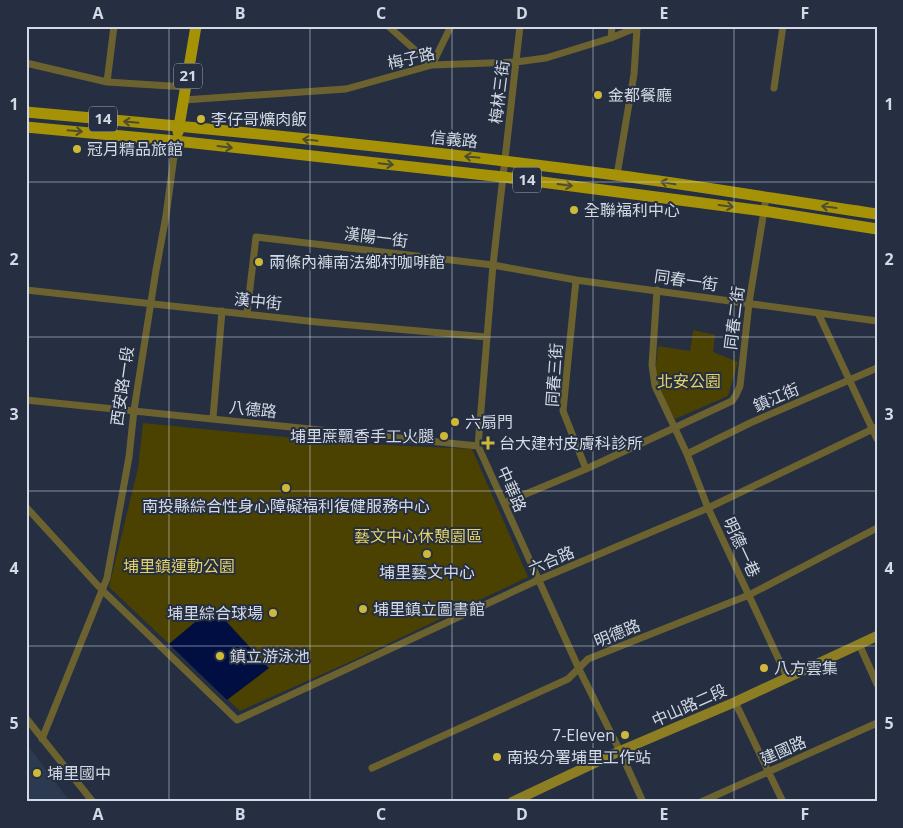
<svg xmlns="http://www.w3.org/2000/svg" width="903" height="828" viewBox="0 0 903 828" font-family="'Open Sans','Noto Sans TC',sans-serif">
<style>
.built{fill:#2b3951}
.green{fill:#4b4100}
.water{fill:#000e41}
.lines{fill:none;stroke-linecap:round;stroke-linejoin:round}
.street{stroke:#6b622f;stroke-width:7}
.secondary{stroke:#8d7d23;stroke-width:10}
.primary{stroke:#a69207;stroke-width:11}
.oneway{stroke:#4c4d30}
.grid{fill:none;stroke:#d3dae5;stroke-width:1;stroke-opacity:0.55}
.poi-dot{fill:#ceb837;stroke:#252f41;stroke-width:2}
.labels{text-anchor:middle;stroke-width:4;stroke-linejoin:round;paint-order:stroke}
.shield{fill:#252f41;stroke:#9fa7b4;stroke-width:1}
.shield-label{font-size:15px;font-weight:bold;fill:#d3dae5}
.street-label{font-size:16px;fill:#d3dae5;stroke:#252f41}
.poi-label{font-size:16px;fill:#d3dae5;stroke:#252f41;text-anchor:start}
.park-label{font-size:16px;fill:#e4d166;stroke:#252f41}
.neatline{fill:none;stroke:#d3dae5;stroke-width:2}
.grid-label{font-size:16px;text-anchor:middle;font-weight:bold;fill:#d3dae5}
</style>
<rect width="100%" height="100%" fill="#252f41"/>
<path class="built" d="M26 743 70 802H26Z"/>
<path class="green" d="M693 330 715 335 713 352 738 362 728 396 675 419 654 382 658 346 690 351Z
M143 423 345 443 472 449 528 577 354 660 240 711 109 587 138 468Z"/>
<path class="water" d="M213 607 269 668 227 700 169 644Z"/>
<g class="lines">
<path class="street" d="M388 26 432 65 451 26
M520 26 493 265 478 446 579 669 620 751 643 802
M611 38 612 26
M26 63 107 82 186 87
M107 82 114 26
M774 88 783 26
M184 100 346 89 432 65 516 62 546 58 611 38 640 26
M617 175 634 74 637 28
M576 280 563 411 586 469
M26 290 317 322 487 337
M657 290 652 365 655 386 687 454 708 508 787 677
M247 313 256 237 493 265 576 280 877 321
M818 313 877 439
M26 400 478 446
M213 418 222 311
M687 454 750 423 877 368
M504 503 586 469 732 401 736 395 740 386 749 303 766 198
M26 507 102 590 237 720 538 580 708 508 877 427
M859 644 877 684
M735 702 783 802
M26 718 93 802
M42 739 107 578 129 457 134 410 156 270 166 216 176 141
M372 768 568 679 588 659 749 595 877 528
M701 802 877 723"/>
<path class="secondary" d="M512 802 620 751 735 702 877 636"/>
<path class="primary" d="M26 112C228 130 429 150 630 177 712 188 794 202 877 214
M26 127 176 141 503 177 764 211 877 229
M178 132 196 26"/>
</g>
<defs><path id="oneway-shaft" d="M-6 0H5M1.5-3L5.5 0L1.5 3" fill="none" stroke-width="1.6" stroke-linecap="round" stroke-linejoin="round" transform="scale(1.25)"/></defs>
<g class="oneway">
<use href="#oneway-shaft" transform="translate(131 122) rotate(-175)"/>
<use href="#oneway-shaft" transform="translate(75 131) rotate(5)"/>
<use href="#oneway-shaft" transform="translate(310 140) rotate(-174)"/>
<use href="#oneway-shaft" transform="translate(225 147) rotate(7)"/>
<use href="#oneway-shaft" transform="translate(472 157) rotate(-174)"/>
<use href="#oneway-shaft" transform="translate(386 164) rotate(6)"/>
<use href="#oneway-shaft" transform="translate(668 183) rotate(-171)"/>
<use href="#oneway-shaft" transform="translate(565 185) rotate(8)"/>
<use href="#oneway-shaft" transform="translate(726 206) rotate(8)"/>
<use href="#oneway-shaft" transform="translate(829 207) rotate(-172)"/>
</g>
<path class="grid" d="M169 26V802M310 26V802M452 26V802M593 26V802M734 26V802M26 182H877M26 337H877M26 491H877M26 646H877"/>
<g class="poi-dot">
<circle cx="598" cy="95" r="5"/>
<circle cx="201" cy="119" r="5"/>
<circle cx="77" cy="149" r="5"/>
<circle cx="574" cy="210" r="5"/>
<circle cx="259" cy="262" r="5"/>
<circle cx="455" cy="422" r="5"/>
<circle cx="444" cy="436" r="5"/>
<path d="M485.5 435.5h5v5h5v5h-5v5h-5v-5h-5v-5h5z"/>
<circle cx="286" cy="488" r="5"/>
<circle cx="427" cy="554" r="5"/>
<circle cx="363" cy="609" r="5"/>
<circle cx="273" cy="613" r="5"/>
<circle cx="220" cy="656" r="5"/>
<circle cx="764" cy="668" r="5"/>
<circle cx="625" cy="735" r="5"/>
<circle cx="497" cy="757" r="5"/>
<circle cx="37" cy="773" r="5"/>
</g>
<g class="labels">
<g class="shield">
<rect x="174" y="63.5" width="28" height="25" rx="4"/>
<rect x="89" y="106.5" width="28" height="25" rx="4"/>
<rect x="513" y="167.5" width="28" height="25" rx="4"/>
</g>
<g class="shield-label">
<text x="188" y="81">21</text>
<text x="103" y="124">14</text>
<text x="527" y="185">14</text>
</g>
<g class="street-label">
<text transform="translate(411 58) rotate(-13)" y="6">梅子路</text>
<text transform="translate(499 92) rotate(-83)" y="6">梅林三街</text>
<text transform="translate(454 139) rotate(6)" y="6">信義路</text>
<text transform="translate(376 237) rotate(7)" y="6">漢陽一街</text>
<text transform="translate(686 280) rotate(8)" y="6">同春一街</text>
<text transform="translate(258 301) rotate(6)" y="6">漢中街</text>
<text transform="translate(734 318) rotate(-83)" y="6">同春二街</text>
<text transform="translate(554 375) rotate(-86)" y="6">同春三街</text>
<text transform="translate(122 386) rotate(-82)" y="6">西安路一段</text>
<text transform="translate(776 397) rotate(-23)" y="6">鎮江街</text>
<text transform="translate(253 409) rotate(6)" y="6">八德路</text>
<text transform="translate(512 489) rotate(66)" y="6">中華路</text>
<text transform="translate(742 547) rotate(65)" y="6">明德一巷</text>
<text transform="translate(551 560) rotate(-23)" y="6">六合路</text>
<text transform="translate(617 633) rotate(-22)" y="6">明德路</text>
<text transform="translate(689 705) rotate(-24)" y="6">中山路二段</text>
<text transform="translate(783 750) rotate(-24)" y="6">建國路</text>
</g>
<g class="poi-label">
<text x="608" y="101">金都餐廳</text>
<text x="211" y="125">李仔哥爌肉飯</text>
<text x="87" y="155">冠月精品旅館</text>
<text x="584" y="216">全聯福利中心</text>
<text x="269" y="268">兩條內褲南法鄉村咖啡館</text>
<text x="465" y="428">六扇門</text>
<text x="434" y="442" text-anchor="end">埔里蔗飄香手工火腿</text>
<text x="499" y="449">台大建村皮膚科診所</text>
<text x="286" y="512" text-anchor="middle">南投縣綜合性身心障礙福利復健服務中心</text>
<text x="427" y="578" text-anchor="middle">埔里藝文中心</text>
<text x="373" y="615">埔里鎮立圖書館</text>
<text x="263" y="619" text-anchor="end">埔里綜合球場</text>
<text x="230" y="662">鎮立游泳池</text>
<text x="774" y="674">八方雲集</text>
<text x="615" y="741" text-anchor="end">7-Eleven</text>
<text x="507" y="763">南投分署埔里工作站</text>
<text x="47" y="779">埔里國中</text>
</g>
<g class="park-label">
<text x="689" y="387">北安公園</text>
<text x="418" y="542">藝文中心休憩園區</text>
<text x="179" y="572">埔里鎮運動公園</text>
</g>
</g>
<rect width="903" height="828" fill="none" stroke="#252f41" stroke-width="55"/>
<rect x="28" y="28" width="848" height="772" class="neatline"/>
<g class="grid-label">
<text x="98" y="19">A</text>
<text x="240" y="19">B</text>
<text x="381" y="19">C</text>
<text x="522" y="19">D</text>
<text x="664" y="19">E</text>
<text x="805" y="19">F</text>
<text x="14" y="110">1</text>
<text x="889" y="110">1</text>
<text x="14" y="265">2</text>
<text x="889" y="265">2</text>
<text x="14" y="420">3</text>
<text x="889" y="420">3</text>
<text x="14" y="574">4</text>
<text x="889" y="574">4</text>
<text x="14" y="729">5</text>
<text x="889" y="729">5</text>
<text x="98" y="820">A</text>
<text x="240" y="820">B</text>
<text x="381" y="820">C</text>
<text x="522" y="820">D</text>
<text x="664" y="820">E</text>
<text x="805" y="820">F</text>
</g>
</svg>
